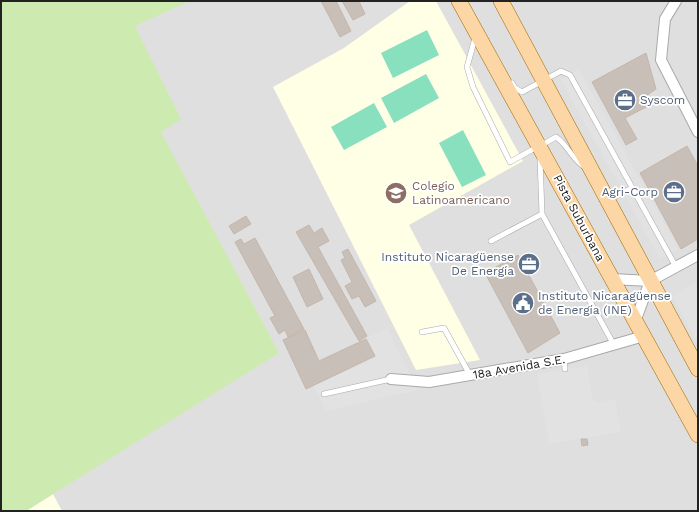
<svg xmlns="http://www.w3.org/2000/svg" width="699" height="512" viewBox="0 0 699 512" font-family="'Work Sans',sans-serif">
<style>
.residential{fill:#e0dfdf}
.education{fill:#ffffe5}
.grass{fill:#cdebb0}
.pitch{fill:#88e0be}
.parking{fill:#e2e2e2}
.building{fill:#c7bfb8;stroke:#c4b6ab}
.lines{fill:none;stroke-linecap:round;stroke-linejoin:round}
.lane-casing{stroke:#a9a9a9;stroke-width:6}
.street-casing{stroke:#a9a9a9;stroke-width:12}
.primary-casing{stroke:#a06b00;stroke-width:16}
.lane{stroke:#fff;stroke-width:5}
.street{stroke:#fff;stroke-width:10}
.primary{stroke:#fcd6a4;stroke-width:15}
.labels{text-anchor:middle;stroke-width:3.5;stroke-linejoin:round;paint-order:stroke}
.service-label{font-size:12px;fill:#4e5e75;stroke:#fff;text-anchor:start}
.education-label{font-size:12px;fill:#785e54;stroke:#fff;text-anchor:start}
.street-label{font-size:12px;fill:#222;stroke:#fff}
</style>
<rect width="100%" height="100%" fill="#f2efe9"/>
<path class="residential" d="M1 1H698V511H1Z"/>
<path class="education" d="M410 1H436L523 161 409 225 480 360 416 370 273 87 344 48Z
M53 494 62 511H26Z"/>
<path class="grass" d="M1 1H190L135 26 181 119 161 132 279 353 26 511H1Z"/>
<path class="pitch" d="M427 30 439 55 393 78 381 53Z
M426 74 439 98 394 123 381 98Z
M374 103 387 127 344 150 331 127Z
M463 130 486 175 462 187 439 143Z"/>
<path class="parking" d="M579 69 678 249 660 259 561 80Z
M698 281V336L695 338 673 296Z
M387 329 418 390 326 411 314 386 376 358 368 337Z
M587 366 593 399 598 402 615 399 621 432 549 444 537 374Z"/>
<path class="building" d="M321 1H336L351 31 340 37Z
M342 1H359L365 14 353 20Z
M646 53 656 89 646 96 652 104 625 118 637 139 626 145 592 82Z
M687 146 698 166V239L681 249 640 173Z
M246 216 251 224 234 234 229 226Z
M309 225 314 233 322 228 329 241 318 247 367 336 359 341 296 232Z
M255 238 304 329 288 337 285 330 279 334 270 318 275 316 235 242 241 239 244 244Z
M348 249 376 301 365 307 359 296 352 299 345 286 352 282 341 260 345 258 342 252Z
M518 255 560 333 528 353 485 273Z
M309 269 323 299 307 307 293 277Z
M305 330 319 361 366 339 375 356 306 389 283 340Z
M581 439H587L588 445 582 446Z"/>
<g class="lines">
<g class="lane-casing">
<path id="lane" d="M475 38 467 67 473 87 510 162 537 147
M512 83 515 88 522 92 561 71 570 75 676 267
M540 146 556 137C569 146 571 159 586 168
M540 158 542 214 614 345
M608 200 632 188
M491 241 542 214
M422 332 444 328 470 375
M564 359 565 369
M324 394 391 379"/>
</g>
<g class="street-casing">
<path id="street" d="M676 1 665 19 661 60 698 132
M612 279 650 281 698 255
M635 322 650 281
M391 379 429 382 470 375 564 359 644 336"/>
</g>
<g class="primary-casing">
<path id="primary" d="M459 1 698 435
M501 1 698 369"/>
</g>
<use href="#lane" class="lane"/>
<use href="#street" class="street"/>
<use href="#primary" class="primary"/>
</g>
<defs>
<g id="office-disc" transform="scale(1.15)"><circle r="9.5" fill="#5c6f8a" stroke="#fff"/><path d="M-6-3h4V-5.5h4V-3h4V5H-6ZM-1-4.5V-3h2v-1.5ZM-6 0V1H6V0Z" fill="#fff"/></g>
<g id="school-disc" transform="scale(1.15)"><circle r="9.5" fill="#8d6e63" stroke="#fff"/><path d="M0-5L7-2L0 1L-7-2ZM-4 1L0 2.5L4 1V4Q0 6-4 4Z" fill="#fff"/></g>
<g id="civic-disc" transform="scale(1.15)"><circle r="9.5" fill="#5c6f8a" stroke="#fff"/><path d="M-.6-6.5H3V-4.5H.6V-3L4-1V1h2V6H-6V1h2V-1L-.6-3ZM-1.2 2.5V6h2.4V2.5Z" fill="#fff"/></g>
</defs>
<g fill-rule="evenodd">
<use href="#office-disc" x="625" y="100"/>
<use href="#office-disc" x="674" y="192"/>
<use href="#school-disc" x="396" y="193"/>
<use href="#office-disc" x="529" y="264"/>
<use href="#civic-disc" x="523" y="303"/>
</g>
<g class="labels">
<g class="service-label">
<text x="640" y="104">Syscom</text>
<text x="658" y="196" text-anchor="end">Agri-Corp</text>
<text x="514" y="261" text-anchor="end">Instituto Nicaragüense<tspan x="514" dy="14">De Energía</tspan></text>
<text x="538" y="300">Instituto Nicaragüense<tspan x="538" dy="14">de Energía (INE)</tspan></text>
</g>
<g class="education-label">
<text x="412" y="190">Colegio<tspan x="412" dy="14">Latinoamericano</tspan></text>
</g>
<g class="street-label">
<text transform="translate(579 218) rotate(62)" y="4">Pista Suburbana</text>
<text transform="translate(519 367) rotate(-10)" y="4">18a Avenida S.E.</text>
</g>
</g>
<rect width="699" height="512" fill="none" stroke="#222222" stroke-width="4"/>
</svg>
